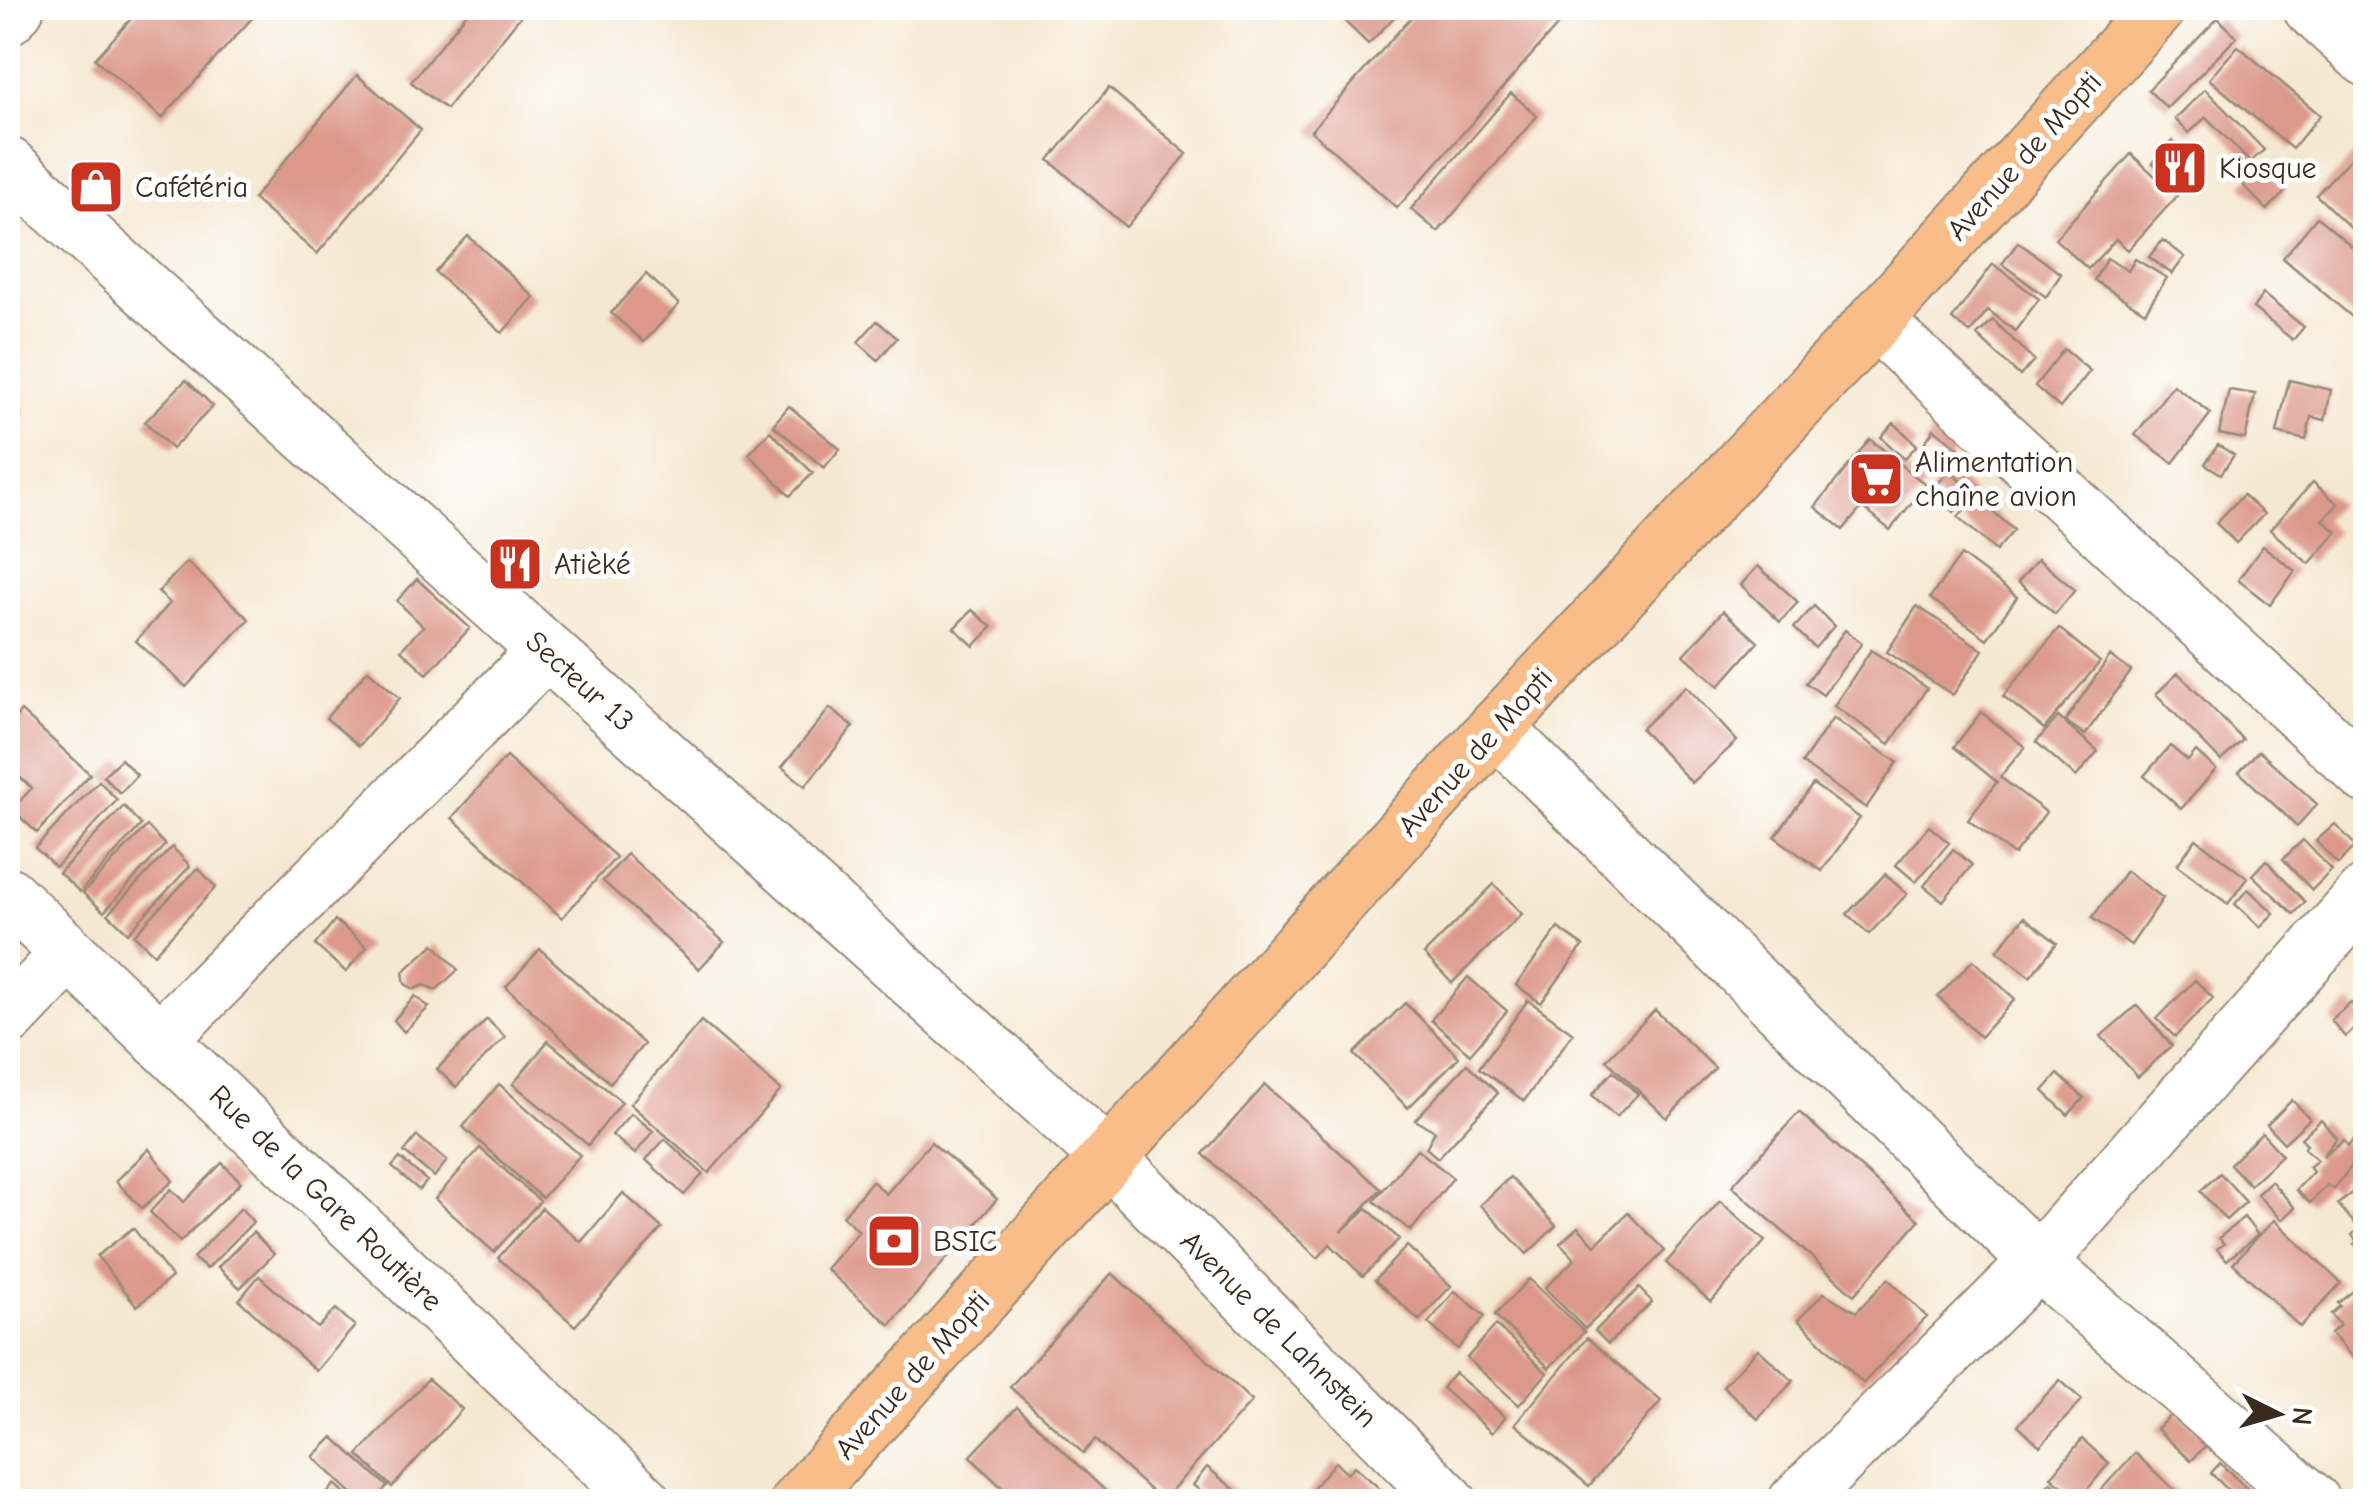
<svg xmlns="http://www.w3.org/2000/svg" width="2373" height="1509" viewBox="0 0 2373 1509" font-family="'Comic Neue',sans-serif">
<style>
.building{fill:#dc988a}
.lines{fill:none;stroke-linecap:round;stroke-linejoin:round}
.minor-casing{stroke:#988978;stroke-width:59}
.major-casing{stroke:#988978;stroke-width:59}
.minor{stroke:#fff;stroke-width:55}
.major{stroke:#f8bd89;stroke-width:55}
.labels{text-anchor:middle;stroke-width:10;stroke-linejoin:round;paint-order:stroke}
.street-label{font-size:30px;fill:#3b2a1e;stroke:#fff}
.poi-label{font-size:30px;fill:#3b2a1e;stroke:#fff;text-anchor:start}
</style>
<rect width="100%" height="100%" fill="#fff"/>
<filter id="ink" filterUnits="userSpaceOnUse"><feTurbulence type="fractalNoise" baseFrequency=".01" numOctaves="2"/><feDisplacementMap in="SourceGraphic" scale="20" xChannelSelector="R" yChannelSelector="G"/><feConvolveMatrix kernelMatrix="1 2 1 2 8 2 1 2 1" color-interpolation-filters="sRGB"/></filter>
<filter id="wash" filterUnits="userSpaceOnUse"><feTurbulence type="fractalNoise" baseFrequency=".0048" numOctaves="4" result="noise"/><feDisplacementMap in="SourceGraphic" scale="40" xChannelSelector="R" yChannelSelector="G"/><feGaussianBlur stdDeviation="2.25" result="paint"/><feColorMatrix in="noise" values="0 0 0 0 0 0 0 0 0 0 0 0 0 0 0 0 0 1.4 0 .05"/><feComposite in="paint" operator="in"/></filter>
<g filter="url(#wash)">
<rect width="100%" height="100%" fill="#f5e8d2"/>
<g id="blocks">
<path class="building" d="M141 8H261L162 118 95 59Z
M471 8H527L446 109 411 82Z
M1331 8H1396L1400 11 1368 44Z
M1419 8H1537L1557 26 1397 208 1311 131Z
M2218 18 2237 37 2167 108 2148 90Z
M2238 46 2320 115 2292 149 2209 79Z
M357 75 421 130 317 254 253 199Z
M1109 88 1187 154 1126 227 1049 160Z
M2205 89 2264 150 2250 162 2206 117 2189 133 2175 119Z
M1511 93 1537 116 1438 232 1411 209Z
M2172 141 2202 167 2183 189 2153 163Z
M2360 148 2366 153V199L2352 215 2366 228 2361 238 2316 195Z
M2131 154 2177 196 2128 250 2116 239 2088 269 2055 239Z
M2261 166 2286 191 2267 210 2243 185Z
M2317 217 2366 258V301L2352 317 2283 258Z
M468 236 534 297 502 333 435 272Z
M2163 240 2185 257 2172 274 2149 257Z
M2018 242 2061 274 2046 297 2002 264Z
M2107 258 2128 271 2135 259 2167 278 2145 312 2094 280Z
M1993 264 2039 299 2015 331 1988 310 1970 333 1952 319Z
M646 274 679 304 644 342 611 313Z
M2263 294 2304 327 2293 340 2253 308Z
M1993 320 2034 360 2020 376 1977 335Z
M877 321 897 338 878 360 858 342Z
M2064 349 2090 371 2060 408 2035 386Z
M186 380 213 406 172 449 145 422Z
M2289 380 2331 390 2325 420 2311 417 2306 440 2277 433Z
M2173 385 2211 413 2173 463 2135 435Z
M2229 390 2255 394 2245 439 2219 434Z
M8 404 21 417 8 431Z
M789 406 840 449 824 468 773 425Z
M1894 423 1917 445 1904 459 1881 437Z
M1934 429 1959 448 1947 463 1923 445Z
M770 431 813 473 790 496 749 454Z
M1870 439 1926 485 1890 530 1862 507 1843 530 1815 507Z
M2218 445 2234 455 2221 474 2205 464Z
M1950 471 1973 493 1954 512 1931 490Z
M2313 482 2338 504 2323 520 2337 532 2309 564 2270 530Z
M2243 495 2264 514 2236 543 2216 523Z
M1976 496 2014 530 1996 551 1958 517Z
M2263 546 2295 571 2270 605 2238 580Z
M1961 555 2017 597 1987 639 1930 598Z
M2038 559 2075 590 2055 614 2018 582Z
M187 562 249 619 186 687 136 641 170 603 158 592Z
M1758 566 1798 602 1780 622 1741 585Z
M417 579 470 628 427 674 401 650 423 626 397 601Z
M1814 606 1834 626 1815 648 1794 628Z
M1917 606 1983 650 1953 695 1887 652Z
M972 610 992 627 974 646 954 628Z
M1723 611 1758 642 1719 686 1684 655Z
M2059 628 2100 662 2044 729 2003 696Z
M1845 630 1862 643 1823 695 1806 683Z
M1871 650 1927 688 1890 744 1834 706Z
M2110 656 2131 671 2085 735 2065 721Z
M368 670 400 698 359 746 326 718Z
M2178 673 2243 740 2221 761 2156 694Z
M1686 686 1737 741 1692 783 1641 729Z
M830 708 853 727 805 786 782 767Z
M21 711 90 774 37 833 12 809 32 788 13 771 8 777V727Z
M1981 712 2025 747 2000 777 2046 812 2014 855 1968 820 1997 782 1954 747Z
M2058 717 2098 751 2076 777 2036 742Z
M1833 718 1897 762 1866 808 1802 763Z
M2170 746 2188 761 2196 751 2216 769 2181 809 2144 776Z
M2259 751 2317 804 2297 826 2239 772Z
M506 757 616 857 562 918 452 818Z
M121 759 137 775 120 793 103 776Z
M99 781 117 800 56 867 35 848Z
M1813 784 1860 818 1822 871 1775 837Z
M124 806 141 825 80 892 59 873Z
M2335 824 2356 846 2338 864 2316 841Z
M147 826 165 845 104 912 83 893Z
M1929 826 1949 843 1916 882 1896 865Z
M2196 839 2247 878 2228 904 2177 865Z
M2303 840 2332 870 2312 890 2283 859Z
M172 847 190 866 128 933 108 914Z
M1953 849 1972 865 1943 901 1924 886Z
M627 854 724 942 699 969 603 881Z
M2266 860 2305 902 2294 914 2252 875Z
M198 868 216 887 154 954 134 935Z
M2126 871 2163 898 2131 945 2092 918Z
M1885 874 1907 894 1869 934 1847 914Z
M1494 884 1522 914 1452 983 1424 954Z
M2248 889 2274 913 2260 927 2235 904Z
M2024 917 2057 943 2030 977 1997 951Z
M335 920 367 947 346 972 315 945Z
M1558 928 1583 946 1541 1003 1516 985Z
M434 944 458 970 436 990 424 985 414 989 405 984 403 972Z
M540 949 644 1044 610 1083 506 987Z
M1973 960 2015 999 1980 1037 1938 997Z
M1468 977 1507 1011 1470 1054 1431 1020Z
M2195 980 2213 998 2175 1037 2157 1019Z
M415 996 429 1007 404 1032 394 1020Z
M1528 1000 1573 1033 1524 1101 1479 1068Z
M2351 1002 2365 1018 2345 1037 2331 1020Z
M1405 1003 1459 1057 1408 1108 1354 1054Z
M2137 1005 2172 1046 2138 1077 2101 1036Z
M1655 1010 1715 1068 1667 1118 1606 1060Z
M487 1019 505 1037 456 1087 437 1069Z
M701 1021 781 1090 709 1173 630 1104Z
M548 1041 622 1102 588 1145 513 1084Z
M1467 1064 1498 1093 1438 1158 1426 1148 1435 1131 1415 1120Z
M1613 1071 1638 1094 1616 1117 1592 1095Z
M2058 1074 2084 1098 2068 1115 2043 1091Z
M499 1084 580 1155 542 1198 463 1127Z
M1265 1085 1381 1189 1341 1232 1367 1208 1399 1239 1363 1276 1330 1244 1318 1258 1203 1154Z
M2292 1100 2310 1119 2284 1143 2267 1125Z
M1799 1112 1919 1220 1854 1295 1732 1186Z
M631 1113 653 1131 635 1154 612 1135Z
M2321 1120 2337 1138 2323 1156 2344 1140 2348 1146 2366 1126V1168L2356 1160 2334 1189 2327 1185 2310 1203 2296 1190 2313 1172 2309 1167 2318 1160 2304 1148 2307 1144 2301 1138Z
M2262 1133 2282 1155 2250 1185 2230 1164Z
M417 1136 447 1161 434 1177 404 1152Z
M665 1139 703 1174 684 1195 646 1160Z
M931 1142 997 1199 890 1325 826 1269 859 1231 843 1216 872 1181 886 1194Z
M480 1148 540 1201 494 1252 435 1199Z
M149 1149 173 1181 142 1208 116 1181Z
M1417 1149 1453 1178 1411 1231 1374 1201Z
M400 1158 427 1181 419 1190 392 1167Z
M222 1163 241 1182 180 1242 150 1212 171 1189 184 1202Z
M2220 1173 2246 1202 2226 1220 2200 1191Z
M1510 1177 1556 1226 1527 1254 1480 1205Z
M2271 1181 2295 1208 2281 1220 2257 1194Z
M2366 1183V1255L2354 1244 2357 1242 2352 1235 2359 1229 2338 1204Z
M623 1193 662 1228 575 1326 498 1258 542 1208 581 1242Z
M1720 1201 1765 1241 1711 1302 1666 1263Z
M241 1208 253 1222 207 1269 193 1258Z
M1628 1213 1665 1251 1585 1329 1545 1288 1575 1259 1560 1243 1578 1227 1595 1245Z
M2244 1217 2258 1235 2227 1260 2217 1249 2224 1244 2219 1238Z
M2274 1220 2341 1283 2300 1327 2233 1263Z
M133 1228 172 1277 137 1306 97 1256Z
M253 1232 274 1254 240 1288 218 1267Z
M1407 1246 1451 1286 1419 1320 1375 1280Z
M1112 1273 1252 1401 1162 1501 1095 1440 1083 1453 1010 1387Z
M259 1276 318 1328 336 1309 355 1326 316 1371 239 1300Z
M1529 1279 1584 1332 1549 1368 1495 1315Z
M1888 1279 1927 1317 1863 1383 1798 1320 1824 1293 1856 1312Z
M2366 1281V1369L2364 1371 2331 1333 2340 1325 2331 1314 2340 1306 2338 1303Z
M1639 1288 1652 1302 1608 1344 1595 1331Z
M1455 1291 1485 1316 1458 1349 1428 1323Z
M1496 1325 1547 1373 1519 1405 1467 1358Z
M1587 1338 1661 1401 1589 1486 1515 1424Z
M1758 1349 1793 1381 1758 1419 1723 1386Z
M1455 1373 1505 1417 1492 1433 1442 1388Z
M428 1379 462 1409 392 1487 358 1455Z
M2060 1380 2082 1400 2040 1446 2018 1425Z
M1017 1407 1117 1502H1017L970 1457Z
M2176 1409 2210 1441 2191 1461 2157 1429Z
M333 1437 387 1486 374 1502H361L313 1457Z
M2082 1439 2109 1463 2079 1500 2051 1477Z
M2135 1453 2187 1502H2128L2120 1495 2114 1502 2101 1490Z
M1335 1462 1347 1474 1354 1466 1395 1502H1301Z
M2220 1463 2255 1496 2250 1502H2240L2211 1473Z
M1207 1467 1250 1502H1213L1193 1485Z
M2051 1482 2071 1502H2032Z
M335 1484 355 1502H320Z"/>
</g>
</g>
<g filter="url(#ink)">
<use href="#blocks" fill-opacity="0" stroke="#988978" stroke-width="2.5"/>
<g class="lines">
<g class="minor-casing">
<path id="minor" d="M2311 8 2366 58
M8 17 16 8
M8 165 1108 1157 1449 1502
M1875 321 2366 775
M1496 728 2038 1262 2313 1502
M8 895 644 1502
M8 1018 69 954
M159 1040 546 651
M1796 1502 2038 1262 2366 893"/>
</g>
<g class="major-casing">
<path id="major" d="M798 1502 1496 728 1875 321 2158 8"/>
</g>
<use href="#minor" class="minor"/>
<use href="#major" class="major"/>
</g>
</g>
<defs>
<g id="restaurant-square" transform="scale(2.875)"><rect x="-9" y="-9" width="18" height="18" rx="4" fill="#c8321e" stroke="#fff"/><path d="M-5-6h1v4h1v-4h1v4h1v-4h1v5L-1.5 .5V6h-2V.5L-5-1ZM5-6V6H3V1.5H1.5Q1.5-4 5-6Z" fill="#fff"/></g>
<g id="shop-square" transform="scale(2.875)"><rect x="-9" y="-9" width="18" height="18" rx="4" fill="#c8321e" stroke="#fff"/><path d="M-5-2.5h2.3a2.7 3.5 0 0 1 5.4 0H5L5.5 6h-11ZM-1.5-2.5h3a1.5 2.3 0 0 0-3 0Z" fill="#fff"/></g>
<g id="supermarket-square" transform="scale(2.875)"><rect x="-9" y="-9" width="18" height="18" rx="4" fill="#c8321e" stroke="#fff"/><path d="M-6-5.5h2.5l.6 2H6L4.5 2H-2.5L-4.4-4H-6ZM-1.5 3.2a1.3 1.3 0 1 0 .1 0ZM3 3.2a1.3 1.3 0 1 0 .1 0Z" fill="#fff"/></g>
<g id="bank-square" transform="scale(2.875)"><rect x="-9" y="-9" width="18" height="18" rx="4" fill="#c8321e" stroke="#fff"/><path d="M-6-4H6V4H-6ZM0-2.3a2.3 2.3 0 1 0 0 4.6a2.3 2.3 0 1 0 0-4.6Z" fill="#fff"/></g>
</defs>
<g fill-rule="evenodd">
<use href="#restaurant-square" x="2180" y="168"/>
<use href="#shop-square" x="96" y="187"/>
<use href="#supermarket-square" x="1876" y="479"/>
<use href="#restaurant-square" x="515" y="564"/>
<use href="#bank-square" x="894" y="1241"/>
</g>
<g class="labels">
<g class="street-label">
<text transform="translate(2024 156) rotate(-48)" y="10">Avenue de Mopti</text>
<text transform="translate(580 681) rotate(42)" y="10">Secteur 13</text>
<text transform="translate(1475 752) rotate(-48)" y="10">Avenue de Mopti</text>
<text transform="translate(326 1198) rotate(44)" y="10">Rue de la Gare Routière</text>
<text transform="translate(1279 1329) rotate(45)" y="10">Avenue de Lahnstein</text>
<text transform="translate(912 1375) rotate(-48)" y="10">Avenue de Mopti</text>
</g>
<g class="poi-label">
<text x="2219" y="178">Kiosque</text>
<text x="135" y="197">Cafétéria</text>
<text x="1915" y="472">Alimentation<tspan x="1915" dy="34">chaîne avion</tspan></text>
<text x="554" y="574">Atièké</text>
<text x="933" y="1251">BSIC</text>
</g>
</g>
<rect width="2373" height="1509" fill="none" stroke="#fff" stroke-width="40"/>
<g transform="translate(2278 1414) rotate(95)" stroke="#ffffff" stroke-width="8" paint-order="stroke">
<path d="M0-8L18 38L0 25L-18 38Z" fill="#3b2a1e"/>
<text y="-15" font-size="28" font-weight="bold" text-anchor="middle" fill="#3b2a1e">N</text>
</g>
</svg>
